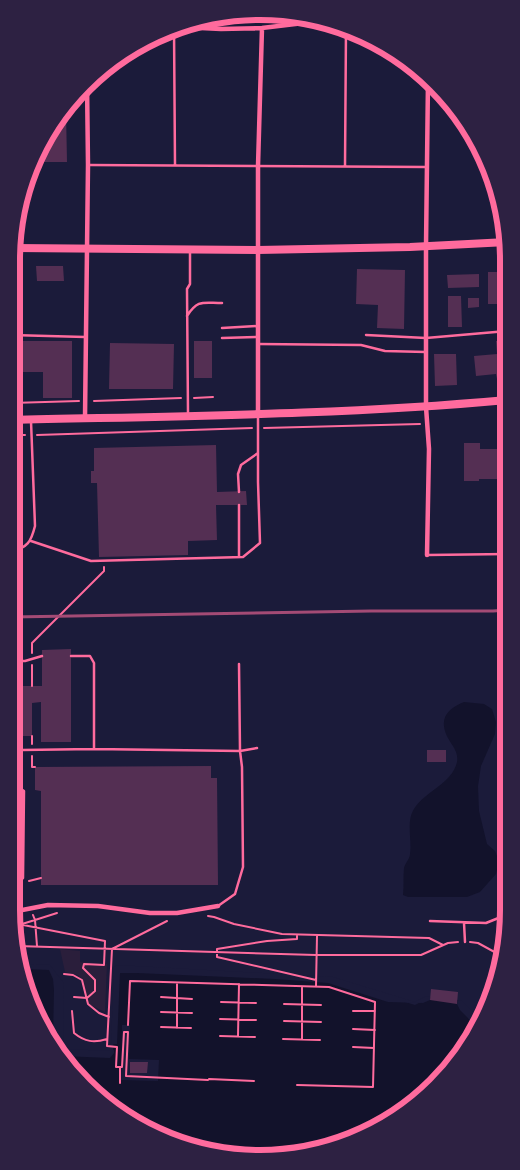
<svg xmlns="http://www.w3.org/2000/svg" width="520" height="1170" viewBox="0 0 520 1170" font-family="Cabin,sans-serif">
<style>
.green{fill:#2a1e3b}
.water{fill:#12122b}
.pier{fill:#1b1b3a}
.building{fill:#542f53}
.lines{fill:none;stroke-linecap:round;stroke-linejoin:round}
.path{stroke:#ff6b9d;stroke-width:2}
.service{stroke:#ff6b9d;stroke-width:2.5}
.minor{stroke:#ff6b9d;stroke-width:4.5}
.primary{stroke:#ff6b9d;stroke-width:8}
.rail{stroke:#a44b75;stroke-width:3}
.rim{fill:none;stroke:#ff6b9d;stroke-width:6}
</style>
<rect width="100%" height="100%" fill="#1b1b3a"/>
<path class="green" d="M60 949 80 951V962L107 964 105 1012 88 1004 82 980 78 975 65 972Z"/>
<path class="water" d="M464 702 484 704 492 709 496 722 495 734 481 766 478 786 479 811 487 844 495 851 499 861 496 874 480 892 467 897H408L403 895C404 886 403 877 404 868 405 863 410 859 410 854 412 840 406 821 414 809 425 791 452 784 457 762 459 750 450 744 446 734 439 716 450 708 464 702Z
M21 966 49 967 61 983 62 1051 113 1053 117 967 332 980 415 1005 430 997 458 1000 479 1022 447 1074 384 1126 308 1154H212L136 1126 73 1074 25 990Z"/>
<path class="pier" d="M20 964 50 965 63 982 64 1049 111 1051V1050H114V1053L110 1058 62 1056 53 1038 54 990 53 979 49 970 26 969V977H22Z
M117 965 333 977 415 1002 426 996 430 997V1000L423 1003 388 1002 328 983 275 979 137 973H120L117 1044H111L114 967Z
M458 1000 462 1001 481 1020 476 1027 467 1017 460 1010 457 1004Z
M122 1025H130L129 1059 159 1060 158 1081 121 1080Z"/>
<path class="building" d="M66 111 67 162H32V161Z
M36 266H63L64 281H37Z
M357 269 405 270 404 329 377 328 378 305 356 304Z
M488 272H501V304H488Z
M11 273H18V290H11Z
M479 274V287L448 288 447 275Z
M448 296H461L462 327H448Z
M468 298H479V307L468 308Z
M507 340V378L497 379 496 374 476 376 474 356 497 354 496 341Z
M11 341H72V398H43V372H11Z
M194 341H212V378H194Z
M110 343 174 344 173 389H109Z
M434 354H456L457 385 435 386Z
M464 443H480V449H507V479H479V481H464Z
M216 445 217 492 246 491 247 505H216L217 540 188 541V555L99 557 97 483H91V471H94V448Z
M71 649V742H41V702L32 703V736H14L12 746H11V669H21V686H42V650Z
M427 750H446V762H427Z
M211 766V778H217L218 885H41V791L35 790V767Z
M431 989 458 992 457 1004 430 1000Z
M130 1062H148L147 1073H130Z"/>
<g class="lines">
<path class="path" d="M194 398 213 397
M94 401 181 398
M11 403 79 401
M264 428 420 424
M11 435H25
M37 435 252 428
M32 653V643L104 571V567
M32 686V665
M32 736V744
M32 756V767H35
M29 881 41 878
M33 915 35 920 57 913
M208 916 214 917 234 924 282 934 429 938 443 945
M13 923 105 941 104 965 84 964 83 968 95 980V991L87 998 74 997
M22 924 35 920 37 946
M297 935V939L267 941 217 949V957L316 980
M470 942 478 943 500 955
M17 946 316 955H421L448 943 458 942
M18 951V946
M64 974 73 975 82 980 88 1004 99 1013 109 1017
M316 986 317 936
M161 997 192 999
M221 1002 256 1003
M284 1004 321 1005
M72 1011 74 1033C85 1042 94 1043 107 1039
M353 1011H375
M161 1012 192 1013
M220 1019 256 1020
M284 1021 321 1022
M128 1025 130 981 329 987 375 1002 373 1087 297 1085
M161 1027 191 1028
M177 1028V983
M353 1029 375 1030
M124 1032 122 1067H116L117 1047 107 1046 112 949 167 921
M124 1032H128L126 1076 208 1080
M220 1036 255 1037
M238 1036 239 984
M283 1039 320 1040
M302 1039V987
M353 1047 374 1048
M209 1079 254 1081
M120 1083V1067"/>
<path class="service" d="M174 28 175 165
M89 165 427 167
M345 166 346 28
M187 316C198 299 203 303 222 303
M222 328 258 326
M11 335 85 337
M366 335 426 338 507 331
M222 338 258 337
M258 344 361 345 385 351 426 352
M188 414 187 289 190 284V250
M239 492 238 474 241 465 258 453
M239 505V557
M31 541 91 561 243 557 260 543 258 482V415
M11 552C28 547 31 542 35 526L31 421
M427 555 508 554
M71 656H90L94 663V749
M11 661H25L42 656
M239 664 240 751 257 748
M11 784 22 750 94 749 240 751 242 767 243 867 235 894 218 906
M11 892 23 878 24 791 12 783
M11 893 22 910
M430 921 486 923 501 917 509 908
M464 923 465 942"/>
<path class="minor" d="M180 27 221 29 262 28 312 22
M258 414V166L262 28
M85 418 88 165 87 82
M427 555 429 449 426 407V246L428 80
M12 912 48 905 98 906 150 913H177L218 906"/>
<path class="primary" d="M14 248 258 250 410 247 507 242
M11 420C177 416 342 415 507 400"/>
<path class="rail" d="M11 617 371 611H493L508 610"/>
</g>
<path d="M0 0H520V1170H0ZM260 20H260A240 240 0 0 1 500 260V910A240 240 0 0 1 260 1150H260A240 240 0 0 1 20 910V260A240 240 0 0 1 260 20Z" fill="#2d2142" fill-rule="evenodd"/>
<path class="rim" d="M260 20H260A240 240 0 0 1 500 260V910A240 240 0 0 1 260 1150H260A240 240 0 0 1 20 910V260A240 240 0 0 1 260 20Z"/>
</svg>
